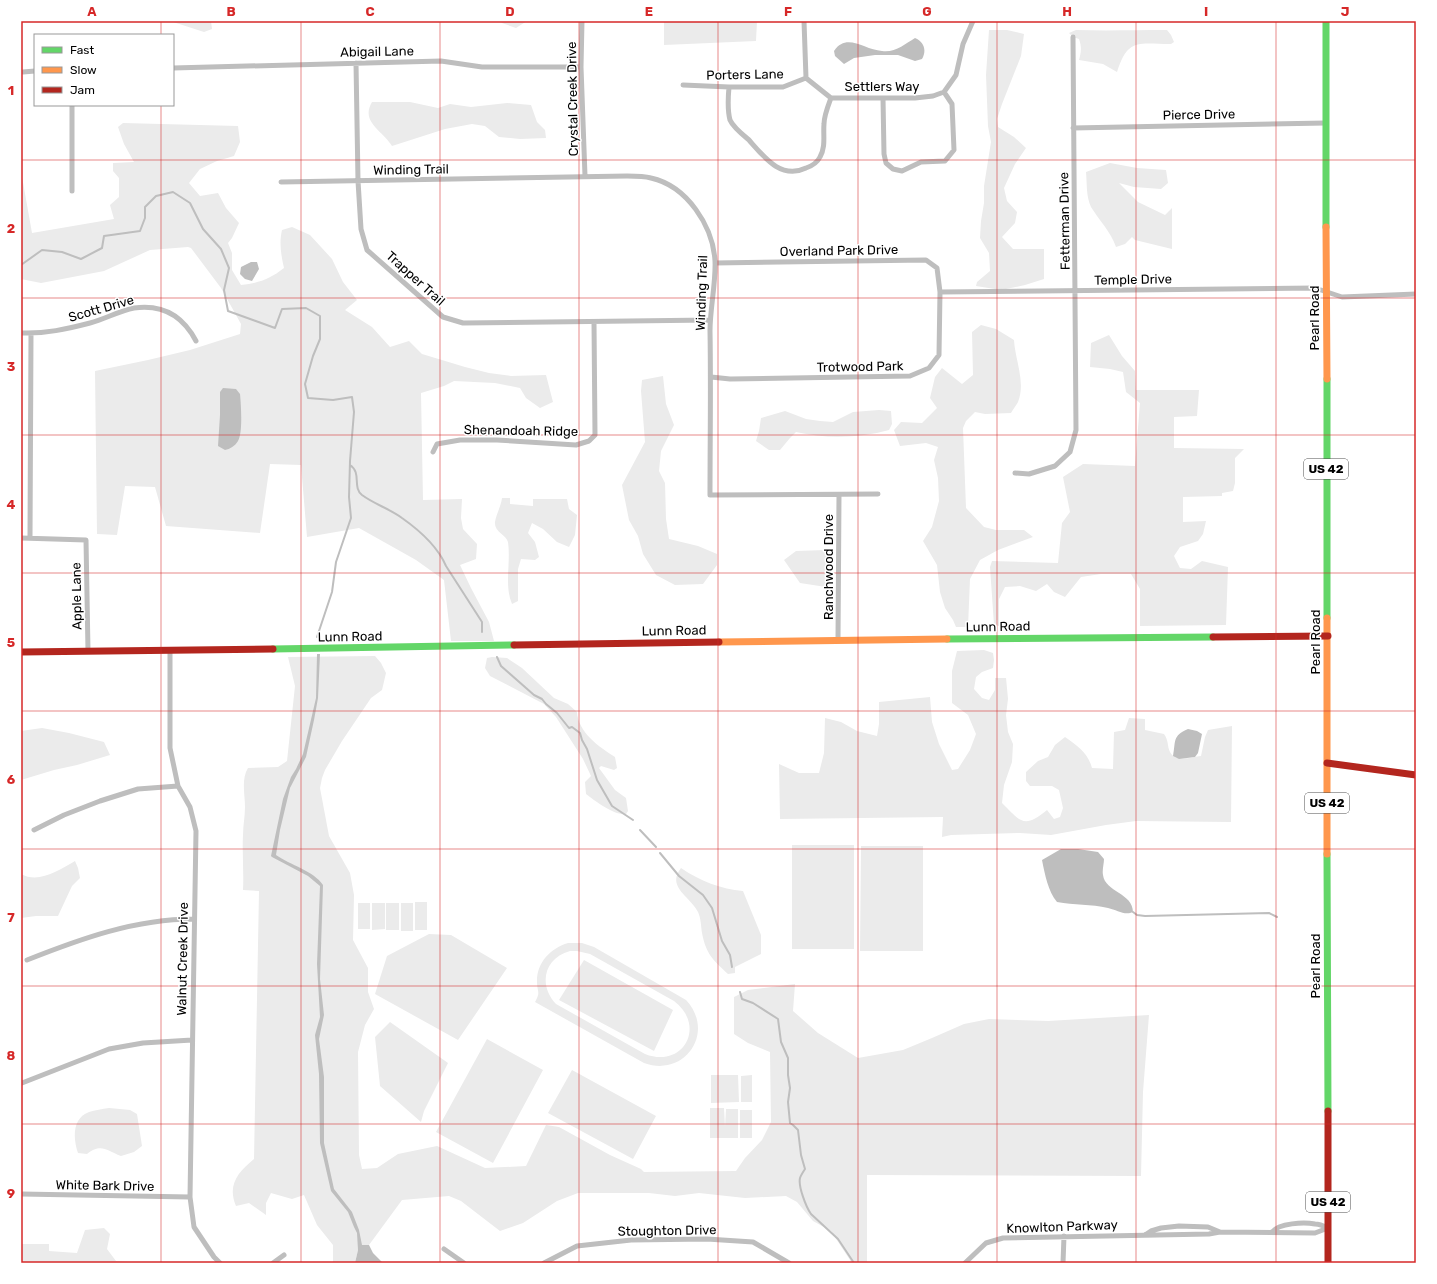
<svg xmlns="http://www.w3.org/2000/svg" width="1437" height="1284" viewBox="0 0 1437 1284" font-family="Rubik,sans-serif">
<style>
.green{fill:#ebebeb;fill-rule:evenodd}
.water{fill:#bebebe}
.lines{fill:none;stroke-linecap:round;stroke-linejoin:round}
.stream{stroke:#bebebe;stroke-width:2}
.street{stroke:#bebebe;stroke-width:5}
.fast{stroke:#63d668;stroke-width:7}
.slow{stroke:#ff974d;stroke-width:7}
.jam{stroke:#b3261e;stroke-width:7}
.grid{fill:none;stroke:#d62828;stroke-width:1;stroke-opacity:0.55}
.labels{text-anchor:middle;stroke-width:3;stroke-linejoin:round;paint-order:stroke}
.shield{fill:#fff;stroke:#4c4c4c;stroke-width:1}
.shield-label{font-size:12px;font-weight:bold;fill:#000}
.street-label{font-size:13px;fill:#000;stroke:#fff}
.neatline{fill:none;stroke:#d62828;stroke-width:1.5}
.grid-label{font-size:13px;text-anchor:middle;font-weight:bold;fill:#d62828}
</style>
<rect width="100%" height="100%" fill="#fff"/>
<path class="green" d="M170 21H211L212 29 204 32Z
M500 21H527L516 28 502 23Z
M664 21H757L756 41 664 45Z
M989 30H1007L1024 34 1021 56 1002 104 997 119 998 127 1014 137 1026 148 1015 164 1004 188 1007 201 1017 212 1015 223 1002 237 1013 249H1044V279L1025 285 1001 290 976 286 977 282 990 271 989 253 980 238 981 221 984 203V186L991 142 988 126 986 75Z
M1076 30C1106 31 1136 30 1167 30L1171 35 1174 42 1171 44C1139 44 1128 37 1117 72L1103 64 1079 60C1081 53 1082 47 1079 39L1073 37 1069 33Z
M372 102H410L438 108 450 104 471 107 507 103 531 105 537 122 545 130 546 138 520 139 499 137 485 126 472 124 445 129 392 146C383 131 360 122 372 102Z
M123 123 238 126 240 142 234 156 217 161 200 169 189 183 200 196 218 193 226 208 239 223 232 238 228 243 232 253V270L241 285C259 283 270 279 284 268 281 255 279 243 282 230L292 227 310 235 332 259 343 282 357 300 345 310 372 327 390 347 409 341 422 354 465 367 489 373 511 376 546 375 553 402 540 408 526 398 520 388 495 383 454 381 444 386 421 393 423 500 462 499 461 518 463 529 477 544 476 559 460 565 471 588 489 622 494 641H451L444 580 416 560 359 528 307 537 301 465 270 464 260 533 166 526 155 487 125 486 117 535 97 534 95 371 148 360 190 350 240 334 241 324 221 288 191 248 188 247 150 250 104 271 41 283 21 279V171L32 233 114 219 110 205 119 197V178L113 171V163L134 162 124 144 118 127Z
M1110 163 1137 168 1166 170 1168 183 1161 189 1134 187 1119 183 1138 202 1165 215 1172 208V249L1135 240 1132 237 1125 244 1116 247C1111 232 1099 220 1091 207 1086 197 1087 183 1086 172Z
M981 325 996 329 1014 340C1015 360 1026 382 1018 402 1016 406 1013 409 1011 413L985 414 975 412 966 421 963 428 966 508 984 527 996 530H1024L1033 537 998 550 980 560 970 579 968 627H956L953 620 945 608 940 592 937 565 923 541 932 527 939 501 938 478 934 460 938 447 926 443 900 446 894 430 901 422 922 423 937 408 930 398 935 377 942 368 962 384 973 375 972 332Z
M1109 335 1122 356 1135 371 1136 390H1199L1197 416 1174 417V448L1244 449 1235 458V483L1233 491 1222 493V496L1183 497V522L1206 521 1203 534 1198 541 1180 547 1174 556 1180 568 1191 569 1202 561 1228 567 1226 625 1140 626V589L1131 574H1101L1081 577 1065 597 1054 592 1047 584 1036 591 1020 586 1005 587 999 599V626L994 625 990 567 992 561 1058 563 1062 523 1070 512 1063 477 1083 464 1135 466 1140 403 1126 392 1123 372 1110 369 1090 367 1091 343Z
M663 376 666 404 674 425 661 451 659 471 665 483 666 519 669 539 698 546 717 554V565L703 584 675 585 656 575 643 554 638 536 629 520 622 485 645 442 641 391 642 380Z
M879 410 891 411 892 424 889 430C860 438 826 439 796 432L790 438 780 450H769L756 441 759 431 761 418 785 411 806 419 820 421 833 422 853 412Z
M502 498H510V504L533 506V499H567L569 509 577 515 575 535 569 547 557 542 543 529 532 523 528 533 535 542 539 557 535 560 521 559 518 569V601L512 604C504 585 511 563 508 542 506 534 494 532 495 522 496 515 501 506 502 498Z
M826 550 827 559 826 587 800 583 784 560 796 551Z
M984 650 993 653 994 660 993 668 982 672 976 677 974 689 982 698 989 700 995 690V678H1006L1008 699 1006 715 1008 732 1013 744 1012 762 1004 785 1002 803C1021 822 1024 829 1047 810L1054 819 1060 817 1063 808 1059 790 1052 786H1030L1026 781V772L1038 761 1048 757 1055 745 1065 737C1078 746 1088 753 1092 768L1113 769 1114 732 1125 730 1129 718 1145 719V730L1164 734C1169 741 1167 746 1170 752 1176 763 1192 757 1201 756L1205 737 1208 730 1232 726 1231 822 1136 821 1106 825 1051 835 1020 833 951 835 942 837 943 817 780 819 779 764 799 773H819L824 753 825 718 841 722 857 731 877 736 879 724V702L930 697 932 722 939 744 952 770 958 769 970 750 976 734 968 715 952 703V671L957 651Z
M375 656 381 663 386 673 382 690 371 698 342 741 325 770 322 778 320 788 329 836 350 873 354 895 353 940 368 968V992L374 1009 365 1025 358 1052 359 1155 362 1169 377 1168 398 1154 437 1146 485 1168 526 1166 546 1125 559 1127 610 1155 641 1169 644 1172 736 1171 745 1158 762 1140 771 1122 770 1052 748 1043 734 1034V997L748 990 795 984 793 1011 818 1033 858 1058 903 1050 932 1038 964 1024 989 1019 1048 1021 1149 1015 1143 1092 1141 1176 867 1175V1263H851L850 1260 831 1231 813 1221 797 1202 786 1196 745 1198 699 1193 675 1196 649 1193H578L557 1201 523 1223 500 1231 461 1201 449 1196 402 1200 369 1245H359L358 1250 355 1263H333V1245L317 1225 304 1195 292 1199 271 1193 266 1203V1215L249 1203 236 1206C227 1185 238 1172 254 1159L259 891 243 890C244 872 242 853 243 835 243 826 245 816 245 807 245 795 241 779 248 768L278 767 287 761 295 686 288 657Z
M492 657 507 658 522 668 554 698 568 704 577 712C578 732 599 747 615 757L617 768 614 770 601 766 599 768 615 790 626 798 628 811 626 814C615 816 595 801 586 794L585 782 591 776 583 759 556 717 544 704 490 676 485 668 487 658Z
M42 728 69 733 104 742 110 755 77 765 54 770 21 780V731Z
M792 845H854V949H792Z
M861 846H923V951H860Z
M75 861 78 868 80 878 72 886 58 916H36L21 918V874C39 884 59 870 75 861Z
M681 868C700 881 721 889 743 891L761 935V954L735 967V973L728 974C713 960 706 954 702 933 701 927 701 918 698 912 690 896 666 887 681 868Z
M415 902H427V930H415Z
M358 903H370V929H358Z
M372 903H385V929L372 930Z
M386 903H399V930H386Z
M401 903H413V931H401Z
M429 934 451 935 507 968 458 1040 375 994 387 956Z
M568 943H582L594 947 686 1000C716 1032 685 1078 644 1063L535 1002C541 991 537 993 537 981 537 962 551 948 568 943ZM570 951H577L590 954 674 1001C707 1026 683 1069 645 1054L556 1004C538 985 544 958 570 951Z
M584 960 673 1010 654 1051 559 1000Z
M390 1022 448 1063 424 1111 421 1122 380 1086 375 1037Z
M487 1039 543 1070 493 1163 436 1132Z
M572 1070 656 1116 633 1159 548 1113Z
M711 1075H738L739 1102 711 1103Z
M752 1075V1102H741V1076Z
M109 1108 130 1110 137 1114 142 1146 134 1152 121 1156C106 1150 101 1143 87 1154L78 1153C73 1139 72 1118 89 1112 95 1110 102 1109 109 1108Z
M710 1108H724L725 1127 726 1109H738V1138H710Z
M740 1110H752V1138H740Z
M104 1228 110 1234 107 1249 116 1261 141 1263H21V1244H49V1251L77 1253 85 1230Z"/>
<path class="water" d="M915 38C924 42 927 50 922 59L915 61 898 55H875L854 58 844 64 835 56 834 51C847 32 864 50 882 51 895 53 905 44 915 38Z
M251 262H257L259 269 252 281 245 279 240 274 241 267Z
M223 388 236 389 240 394C241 404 243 433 238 441 235 446 230 449 225 450L218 446 220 415V392Z
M317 654H320L318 698 314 720 306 757 290 788 280 830 276 855C290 865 314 871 323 885L320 979 324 1015 319 1039 324 1077V1143L334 1189 352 1212 359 1230 362 1245H369L373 1253 383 1263H355L358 1250 357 1233 354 1227 348 1212 331 1191 320 1143 319 1074 315 1035 320 1017 317 964 320 886 308 876 272 857 271 856 283 799 291 777 296 769 303 754 316 698Z
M1188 729 1197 731 1202 734 1198 753 1195 757 1179 759 1173 756C1176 741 1172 736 1188 729Z
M1061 849H1078L1098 852 1104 859C1104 864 1102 870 1103 875 1105 892 1133 893 1133 912 1125 916 1117 910 1108 908 1091 904 1074 905 1057 902 1048 891 1045 875 1042 860Z"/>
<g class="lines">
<path class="stream" d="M21 265 42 250 62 252 81 259 102 248 104 236 140 231 145 218V207L156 196 173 192 190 203 203 229 221 249 229 268 224 290 228 311 275 328 282 309 306 308 320 316V339L313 356 305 384 308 398 333 400 352 397 354 412 350 461 349 497 351 518 336 562 332 592 317 637
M350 465C362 473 352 487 362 495 374 504 390 509 402 518 419 530 438 547 446 566L482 622V632
M497 657 501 666 534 695 542 699 546 704 557 713 569 728 572 727 580 733 582 740 587 749 597 780 612 806 633 820
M640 830 656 847
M660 853 679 876 703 895 712 908 722 941 730 955 732 967
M1133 912 1137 915 1145 916 1269 913 1277 917
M740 992 742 999 753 1003 778 1019 781 1042 788 1058V1075L790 1088 788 1102 790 1123 793 1125 798 1130 801 1155 805 1169C803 1172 801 1175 800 1178 798 1186 806 1207 811 1214L838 1239 854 1263"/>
<path class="street" d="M582 21 581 67 585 176
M804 21 806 78 831 98H915L933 96 944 92 956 75 963 44 973 21
M356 63 358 181 361 229 367 250 443 317 463 323 710 320
M173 68 441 61 482 67H581
M23 72 35 71
M683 85 729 87H783L806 78
M729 87C728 98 727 109 730 120 733 127 743 135 749 140 764 157 781 180 806 168 812 166 817 163 820 157 826 146 823 136 824 124 824 116 828 106 831 98
M883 98 884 154 886 163 893 169 902 171 921 162 945 161 954 150 952 104 944 92
M1073 128 1326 123
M281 182 627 176C635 176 644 176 651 178 687 186 713 226 715 261 716 283 710 308 710 331 711 386 710 440 710 495L878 494
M72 191V105
M940 292 1315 288 1342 297 1416 294
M21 333C45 334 67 329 90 323 105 319 119 311 134 308 163 304 183 316 196 341
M711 377 730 379 910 376 929 368 939 355 940 292 937 268 926 260 715 263
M433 452 437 444 460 440H497L576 445 589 441 595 435 594 322
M1015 473 1029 474 1055 466 1070 452 1076 430 1073 37
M21 538 86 540 88 651
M30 538 31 334
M838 640 839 495
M170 651V748L178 786 190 807 196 831 190 1197 194 1227 214 1257 220 1263
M34 830 64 815 100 801 138 789 178 786
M27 960C80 939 135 919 193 919
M22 1083 109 1049 143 1043 192 1040
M21 1194 190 1197
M1272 1232C1279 1223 1304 1222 1315 1224 1319 1224 1324 1226 1328 1228
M1145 1235 1151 1231 1161 1228 1179 1226 1208 1227 1220 1232
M444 1249 464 1263
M273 1263 284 1255
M544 1263 577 1246 631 1240 707 1239 753 1242 789 1263
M965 1263 986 1243 1003 1238 1209 1234 1220 1232 1315 1233 1328 1228
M1063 1263 1064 1236"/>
<path class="fast" d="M1326 21V227
M1327 379V618
M947 639 1213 637
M273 649 514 645
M1327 854 1328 1111"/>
<path class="slow" d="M1326 227 1327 379
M1327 618V854
M719 642 947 639"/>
<path class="jam" d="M1213 637 1328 636
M514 645 719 642
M21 652 273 649
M1327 763 1416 775
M1328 1111V1263"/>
</g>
<path class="grid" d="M161 21V35M301 21V1263M440 21V1263M579 21V1263M718 21V1263M858 21V1263M997 21V1263M1136 21V1263M1276 21V1263M161 105V1263M21 160H1416M21 298H1416M21 435H1416M21 573H1416M21 711H1416M21 849H1416M21 986H1416M21 1124H1416"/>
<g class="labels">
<g class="shield">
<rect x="1304" y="459" width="44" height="20" rx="3"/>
<rect x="1305" y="793" width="44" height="20" rx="3"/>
<rect x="1306" y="1192" width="44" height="20" rx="3"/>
</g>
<g class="shield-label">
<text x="1326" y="473">US 42</text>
<text x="1327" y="807">US 42</text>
<text x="1328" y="1206">US 42</text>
</g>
<g class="street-label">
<text transform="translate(377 51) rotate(-1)" y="5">Abigail Lane</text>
<text transform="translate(745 74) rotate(-1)" y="5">Porters Lane</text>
<text x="882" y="91">Settlers Way</text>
<text transform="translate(572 99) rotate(-91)" y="5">Crystal Creek Drive</text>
<text transform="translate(1199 114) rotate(-1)" y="5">Pierce Drive</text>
<text transform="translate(411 169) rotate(-1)" y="5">Winding Trail</text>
<text transform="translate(1064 221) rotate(-91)" y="5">Fetterman Drive</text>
<text transform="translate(839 250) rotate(-1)" y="5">Overland Park Drive</text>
<text transform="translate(416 278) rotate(42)" y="5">Trapper Trail</text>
<text transform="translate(1133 279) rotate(-1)" y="5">Temple Drive</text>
<text transform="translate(701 293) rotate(-88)" y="5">Winding Trail</text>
<text transform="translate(101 308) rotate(-16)" y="5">Scott Drive</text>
<text transform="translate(1314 318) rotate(-90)" y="5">Pearl Road</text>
<text transform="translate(860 366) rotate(-1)" y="5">Trotwood Park</text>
<text transform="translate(521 430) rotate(1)" y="5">Shenandoah Ridge</text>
<text transform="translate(828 567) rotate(-90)" y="5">Ranchwood Drive</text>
<text transform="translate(76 596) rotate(-91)" y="5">Apple Lane</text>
<text transform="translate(998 626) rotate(-1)" y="5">Lunn Road</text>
<text transform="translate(674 630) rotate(-1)" y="5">Lunn Road</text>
<text transform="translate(350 636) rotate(-1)" y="5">Lunn Road</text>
<text transform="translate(1315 642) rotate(-90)" y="5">Pearl Road</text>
<text transform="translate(182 959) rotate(-89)" y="5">Walnut Creek Drive</text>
<text transform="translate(1315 966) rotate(-90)" y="5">Pearl Road</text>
<text transform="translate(105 1185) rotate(1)" y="5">White Bark Drive</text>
<text transform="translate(1062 1226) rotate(-2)" y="5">Knowlton Parkway</text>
<text transform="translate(667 1230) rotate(-1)" y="5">Stoughton Drive</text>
</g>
</g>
<rect width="1437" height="1284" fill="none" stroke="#ffffff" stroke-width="44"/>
<rect x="34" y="34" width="140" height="72" fill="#ffffff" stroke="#999999"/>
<rect x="42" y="47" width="20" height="6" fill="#63d668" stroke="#999999"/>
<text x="70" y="54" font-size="12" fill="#000000">Fast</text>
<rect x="42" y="67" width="20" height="6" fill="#ff974d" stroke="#999999"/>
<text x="70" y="74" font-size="12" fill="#000000">Slow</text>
<rect x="42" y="87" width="20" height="6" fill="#b3261e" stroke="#999999"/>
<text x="70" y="94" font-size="12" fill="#000000">Jam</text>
<rect x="22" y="22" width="1393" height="1240" class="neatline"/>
<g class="grid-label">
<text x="92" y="16">A</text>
<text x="231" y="16">B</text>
<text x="370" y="16">C</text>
<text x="510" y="16">D</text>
<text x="649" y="16">E</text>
<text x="788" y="16">F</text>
<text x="927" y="16">G</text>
<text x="1067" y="16">H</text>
<text x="1206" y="16">I</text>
<text x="1345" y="16">J</text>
<text x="11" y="95">1</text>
<text x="11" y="233">2</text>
<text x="11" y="371">3</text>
<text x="11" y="509">4</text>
<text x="11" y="647">5</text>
<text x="11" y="784">6</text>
<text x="11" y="922">7</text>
<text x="11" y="1060">8</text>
<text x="11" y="1198">9</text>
</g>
</svg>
